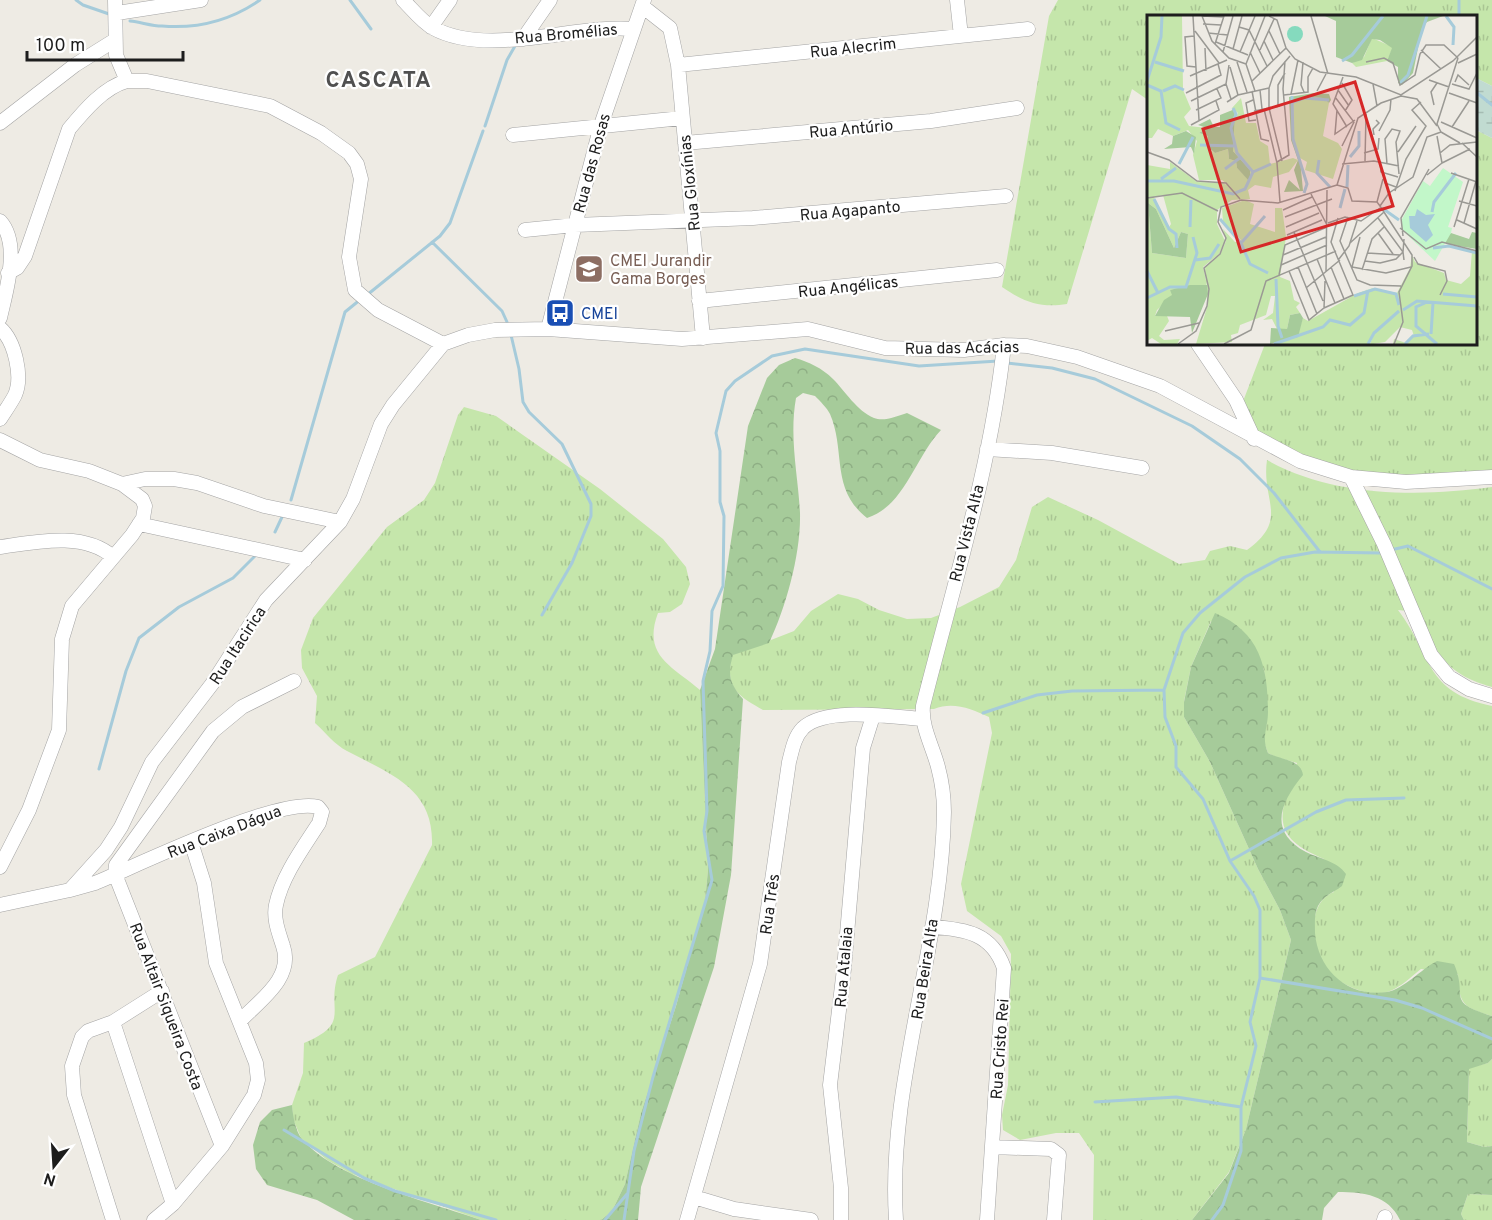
<svg xmlns="http://www.w3.org/2000/svg" width="1492" height="1220" viewBox="0 0 1492 1220" font-family="Overpass,sans-serif">
<style>
.grass{fill:url(#grass-tufts)}
.forest{fill:url(#forest-crowns)}
.wetland{fill:url(#wetland-marsh)}
.lines{fill:none;stroke-linecap:round;stroke-linejoin:round}
.stream{stroke:#a6cbda;stroke-width:3}
.minor-casing{stroke:#a4a4a4;stroke-width:15}
.minor{stroke:#fff;stroke-width:14}
.labels{text-anchor:middle;stroke-width:4.5;stroke-linejoin:round;paint-order:stroke}
.street-label{font-size:16px;fill:#1d1d1d;stroke:#fff}
.education-label{font-size:16px;fill:#785e54;stroke:#fff;text-anchor:start}
.transit-label{font-size:16px;fill:#164399;stroke:#fff;text-anchor:start}
.district-label{font-size:22px;font-weight:bold;letter-spacing:1.5px;fill:#505050;stroke:#fff}
.inset-river{fill:none;stroke:#a6cbda;stroke-width:3}
.inset-road{fill:none;stroke:#9a9994;stroke-width:1.5}
.view{fill:#d62828;fill-opacity:0.15;stroke:#d62828;stroke-width:3}
.inset-edge{fill:none;stroke:#1d1d1d;stroke-width:3}
</style>
<defs>
<pattern id="grass-tufts" width="24" height="20" patternUnits="userSpaceOnUse" patternTransform="scale(1.5)"><rect width="24" height="20" fill="#c5e6ab"/><path d="M3 7l-1-3M5 7V3M7 7l1-3M15 17l-1-3M17 17v-4M19 17l1-3" fill="none" stroke="#a9c593"/></pattern>
<pattern id="forest-crowns" width="20" height="18" patternUnits="userSpaceOnUse" patternTransform="scale(1.5)"><rect width="20" height="18" fill="#a6cb9a"/><path d="M2 6a3 3 0 1 1 6 0M12 15a3 3 0 1 1 6 0" fill="none" stroke="#8eae84"/></pattern>
<pattern id="wetland-marsh" width="20" height="14" patternUnits="userSpaceOnUse" patternTransform="scale(1.5)"><rect width="20" height="14" fill="#c1dbd1"/><path d="M1 5h8M5 5V1M11 12h8M15 12V8" fill="none" stroke="#a5bcb3"/></pattern>
</defs>
<rect width="100%" height="100%" fill="#eeebe4"/>
<path class="grass" d="M1058 0H1492V86L1476 78V16H1148V100L1132 89 1067 304C1040 308 1024 302 1002 287L1049 16Z
M1476 130 1492 138V471C1421 478 1355 480 1288 451 1280 447 1265 443 1259 437 1252 430 1247 414 1242 404L1265 344H1476Z
M464 407 496 416 600 489 663 539 686 567 690 584 682 604 670 612 658 613C642 656 672 666 700 690L708 870 705 901 676 1006 641 1113 625 1184 612 1211 601 1220H481L352 1174 327 1160 301 1138 293 1119 292 1105 303 1073 304 1043C352 1023 326 1011 338 975L375 957 432 845C434 788 390 774 347 751 335 745 325 732 315 723L317 696 302 668 301 650 313 618 387 527 424 500 435 483 458 415Z
M1267 460C1333 497 1419 497 1492 487V687C1443 673 1439 654 1416 612L1398 610C1433 656 1424 692 1492 706V1016C1463 1007 1459 1005 1458 974L1421 969C1412 976 1401 987 1390 991 1370 999 1335 984 1324 966 1311 945 1307 902 1334 892L1324 859C1266 835 1281 812 1297 763L1276 757 1268 753 1265 745 1263 736 1267 722 1264 669 1211 621 1191 667 1184 701V717L1210 762 1258 869 1280 910 1291 940 1246 1129 1229 1172 1192 1220H1093L1094 1155 1079 1133H1056L1020 1140 1003 1130 1002 1115 1008 1085 1011 954 1001 936 967 911 961 884 992 733 989 717C972 709 953 701 934 709L763 710C736 695 725 687 732 655L794 631 811 611 838 594 858 599 879 610 907 619 931 618 960 607 999 587 1016 560 1032 507 1048 497 1098 520 1179 564 1205 560 1210 551 1230 546 1247 550C1290 519 1261 501 1267 460Z
M1492 1059V1146L1484 1147 1467 1142 1469 1068 1488 1063Z
M1468 1194 1492 1195V1220H1464L1461 1214Z"/>
<path class="forest" d="M795 358C809 362 822 368 833 379 845 391 857 411 874 418 884 422 897 416 907 413L941 430C915 457 905 506 867 518 830 489 846 451 830 414 827 408 820 401 815 396L803 393 796 398C789 438 798 474 800 513 801 554 786 607 769 643L733 655C727 675 730 684 743 699L731 875 714 967 641 1187 638 1220H601L612 1211 625 1184 641 1113 676 1006 705 901 708 870 700 690 715 649 748 426 767 378 779 365Z
M1215 613C1260 632 1268 667 1268 712 1268 728 1261 737 1268 753 1280 760 1301 759 1303 775 1281 802 1267 831 1306 852 1320 859 1337 861 1346 874L1342 886C1333 893 1324 895 1318 906 1314 914 1315 924 1315 933 1318 970 1348 998 1387 992 1404 989 1421 969 1437 961L1454 964C1469 998 1444 1001 1492 1016V1059L1488 1063 1469 1069 1467 1142 1484 1147 1492 1146V1195L1468 1194 1461 1214 1464 1220H1400C1388 1195 1364 1192 1338 1192L1324 1208 1322 1220H1192L1229 1173 1246 1129 1291 940 1280 910 1258 869 1210 762 1184 717V702L1191 667Z
M292 1105C293 1116 295 1130 302 1139 337 1180 430 1202 481 1220H354L317 1200 267 1185 256 1169 253 1145 260 1122 272 1110Z"/>
<path class="wetland" d="M1476 78 1492 86V138L1476 130Z"/>
<g class="lines">
<path class="stream" d="M76 0 83 5 109 14
M350 0 371 29
M1459 0V16
M130 21C141 22 151 26 162 26 197 29 231 20 260 0
M1476 92 1492 105
M485 126 507 60 515 46
M432 242 502 311 507 322
M367 295 440 236 450 223 483 131
M511 335 519 369 523 402 529 412 562 444 591 504V516L572 563 542 615
M1007 363 1052 368 1095 379 1192 426 1240 459 1274 493 1320 552
M291 500 345 312 361 299
M275 532 282 517
M1391 550 1408 546 1492 589
M983 713 1037 695 1072 691 1164 690
M99 769 126 671 139 638 179 607 233 578 257 554
M1230 861 1316 812 1346 800 1404 798
M1260 978 1395 1000 1422 1008 1492 1039
M1095 1102 1176 1097 1241 1107
M284 1130 364 1178 395 1191 496 1220
M605 1220 627 1194
M624 1220 634 1151 653 1077 712 880 704 831 707 811 703 681 710 651 712 611 723 586 724 516 720 502V451L716 433 726 391 735 381 772 356 805 349 919 366 998 361
M1212 1220 1223 1205 1241 1151V1107L1256 1046 1250 1022 1260 978V910L1254 896 1230 861 1203 799 1176 767V746L1165 717 1164 690 1183 633 1200 613 1245 577 1281 558 1315 552 1382 553"/>
<g class="minor-casing">
<path id="minor" d="M115 0 116 55 127 81H147L270 106 321 133 349 153 357 164 361 179 349 257 355 290 378 310 443 344
M403 0C412 9 422 22 433 28 488 58 575 24 633 29
M957 0 961 36
M642 6 670 28 678 65 703 338
M117 13 201 0
M431 27 450 0
M523 39 550 0
M678 65 1028 29
M0 123 75 65 115 40
M513 135 682 118
M685 143 931 121 1017 108
M0 221C21 244 6 291 0 318
M525 230 575 225 753 218 1006 196
M8 273 17 268 25 256 69 129C84 111 104 87 127 81
M699 301 997 270
M0 328C15 341 23 377 15 395 11 403 5 411 0 419
M548 329 601 125 644 0
M1198 344 1236 400 1254 439
M0 440 40 460 89 471 122 484 145 479H174L197 483 264 506 340 522
M987 449 1052 453 1142 468
M1351 477 1384 544 1431 655 1449 677 1469 689 1492 696
M139 524 305 560
M0 547C35 542 84 531 113 557
M0 867 29 810 59 730 62 639 72 606 132 535 143 518 145 506 142 499 122 484
M70 890 95 883C138 865 280 796 318 807L322 812 319 823C303 848 282 876 276 905 273 919 279 933 283 946 294 978 260 1000 240 1021
M0 905 70 890 106 850 121 827 152 762 212 684 266 600 340 522 353 499 381 424 393 405 443 344 468 335 495 330 548 329 682 339 808 329 885 348 964 350 1004 345 1027 346 1077 357 1160 386 1300 461 1351 477 1406 482 1492 477
M932 927C965 929 992 933 1004 968L987 1220
M113 1022 173 1204
M222 1146 115 874 116 865 213 731 242 707 294 681
M992 1147 1051 1149 1059 1155 1054 1220
M694 1197 734 1209 811 1220
M113 1220 74 1095 72 1066 82 1037 88 1031 113 1022 162 991
M154 1220 173 1204 222 1146 254 1095 258 1080 256 1063 216 963 204 883 191 842
M687 1220 760 964 789 762C792 751 794 737 803 728 826 706 893 717 922 719
M841 1220V1188L830 1085 844 969 863 748 873 716
M896 1220C887 1083 942 949 944 812 944 797 942 782 938 767 933 747 921 727 923 706 953 587 991 467 1004 345
M1384 1220 1385 1217"/>
</g>
<use href="#minor" class="minor"/>
</g>
<defs>
<g id="school-square" transform="scale(1.5)"><rect x="-9" y="-9" width="18" height="18" rx="4" fill="#8d6e63" stroke="#fff"/><path d="M0-5L7-2L0 1L-7-2ZM-4 1L0 2.5L4 1V4Q0 6-4 4Z" fill="#fff"/></g>
<g id="bus-square" transform="scale(1.5)"><rect x="-9" y="-9" width="18" height="18" rx="4" fill="#1a4fb4" stroke="#fff"/><path d="M-5-6H5V4H4V6H2V4H-2V6H-4V4H-5ZM-3.5-4V0h7V-4ZM-3.5 1.2v1.5H-2V1.2ZM2 1.2v1.5H3.5V1.2Z" fill="#fff"/></g>
</defs>
<g fill-rule="evenodd">
<use href="#school-square" x="589" y="269"/>
<use href="#bus-square" x="560" y="313"/>
</g>
<g class="labels">
<g class="street-label">
<text transform="translate(566 33) rotate(-5)" y="6">Rua Bromélias</text>
<text transform="translate(853 47) rotate(-6)" y="6">Rua Alecrim</text>
<text transform="translate(851 128) rotate(-5)" y="6">Rua Antúrio</text>
<text transform="translate(591 163) rotate(-75)" y="6">Rua das Rosas</text>
<text transform="translate(689 183) rotate(-96)" y="6">Rua Gloxínias</text>
<text transform="translate(850 210) rotate(-5)" y="6">Rua Agapanto</text>
<text transform="translate(848 286) rotate(-6)" y="6">Rua Angélicas</text>
<text transform="translate(962 347) rotate(-1)" y="6">Rua das Acácias</text>
<text transform="translate(966 533) rotate(-76)" y="6">Rua Vista Alta</text>
<text transform="translate(237 645) rotate(-57)" y="6">Rua Itacirica</text>
<text transform="translate(224 831) rotate(-21)" y="6">Rua Caixa Dágua</text>
<text transform="translate(769 904) rotate(-82)" y="6">Rua Três</text>
<text transform="translate(843 967) rotate(-85)" y="6">Rua Atalaia</text>
<text transform="translate(924 969) rotate(-81)" y="6">Rua Beira Alta</text>
<text transform="translate(167 1006) rotate(69)" y="6">Rua Altair Siqueira Costa</text>
<text transform="translate(999 1049) rotate(-86)" y="6">Rua Cristo Rei</text>
</g>
<g class="education-label">
<text x="610" y="266">CMEI Jurandir<tspan x="610" dy="18">Gama Borges</tspan></text>
</g>
<g class="transit-label">
<text x="581" y="319">CMEI</text>
</g>
<g class="district-label">
<text x="379" y="87">CASCATA</text>
</g>
</g>
<g transform="translate(1147 15)">
<rect width="330" height="330" fill="#eeebe4"/>
<path d="M0 1H35L36 75 44 94 37 102 42 111 60 113 52 118 61 121 62 134 68 138 81 134 82 144 89 146 90 153 103 166V155L86 136 85 110 91 98 85 93 94 83 99 108H109L113 126 121 131 123 149 146 143 151 145 142 157 126 162 124 173 108 170 101 175 103 184 85 185 70 195V209L78 226 72 239 56 252 60 270 23 275 26 280 10 295 8 301H20L22 306 12 321 17 325 33 324 30 329H14L5 323 0 326V150L23 154V147L50 167 76 168 84 172 75 165H52L46 140 50 126 41 115 26 121 11 114 5 123H0ZM16 180 24 209 21 214 7 182ZM1 188 9 194 27 233 34 217 41 219 39 243 5 238ZM225 23 246 32 240 46 209 52 205 48 217 42ZM157 82 176 83 182 88 176 121 191 128 195 134 186 164 158 155 160 147 153 143 147 125 146 87ZM98 185 107 189 103 209 128 217V193H135L139 222 133 262 143 266 147 285 153 288 149 292 153 298 143 300 140 314H130L125 304 116 305 126 298 128 281H124L119 300 93 310 91 318 84 320 85 327 49 329 61 289 58 252 73 240 79 226 76 214 88 227H96L76 207 75 193ZM325 236 330 237V329H246L247 324 259 328 267 321 265 315 253 312 238 327 226 329H223L226 321 220 329H129L150 320 156 303 161 306 211 278 226 273 250 278 263 253 265 240 268 247 297 258 299 265 314 269 323 261Z" fill="#c5e6ab" fill-rule="evenodd"/>
<path d="M178 1H296L280 7 275 13 266 58 255 70 251 68V52L240 46 245 33 233 25 225 24 215 45 205 48 189 42V6ZM167 78 182 79 184 85 182 88 176 83 157 82 146 87V122L153 143 156 176 137 177 142 165 153 175 147 155 151 145 144 125 142 82ZM88 94 86 136 103 155V167L90 153 89 146 82 144 81 134 68 138 61 132V121L52 118 60 113 51 110 63 104 67 112H73V100ZM39 116 49 122 47 139 44 132 17 134 25 129 26 121ZM1 188 9 194 27 233 34 217 41 219 39 243 5 238ZM325 217 330 218V234L299 229 296 223 304 218 322 224ZM43 270H60L61 279 45 318 43 302 8 301 17 285 25 280 23 275ZM153 298 156 303 151 322 123 329 124 313 140 314 143 300Z" fill="#a6cb9a"/>
<path d="M296 153 316 167 301 212 305 213 304 218 288 246 255 215 254 206 276 166 283 171Z" fill="#c2f7c9"/>
<path d="M140 19a8 8 0 1 1 16 0a8 8 0 1 1-16 0Z" fill="#85dabe"/>
<path d="M270 194 279 200 288 199 281 210 286 220 279 227 263 213 262 201H268Z" fill="#a6cbda"/>
<path class="inset-river" d="M299 1 307 12 306 30M195 46 205 40 236 1M8 47 37 56M0 66 14 22 15 1M253 68 261 60 280 1M0 70 14 76 19 108 33 115M16 76 28 71 37 75M145 81 146 124 160 169 157 178M146 87 157 83 182 85M53 130 87 131M203 142 212 131V116M172 145 170 158 183 172M32 149 46 122M78 154 94 142M106 157 124 149M14 164 29 153M0 166H27L86 179 98 174 106 157 90 138 84 113 89 99 86 93M200 172 201 150M7 184 22 214 29 219 30 233M193 193 198 174M235 193 252 205M285 197 287 187 309 158M73 204 94 228 103 249 121 258M43 212 44 185M95 227 118 201M286 233 302 231 330 238M48 245 63 243 72 229M0 256 11 278M129 264 131 311 135 323M296 279 330 282M207 281 228 274 249 279 252 290M0 283 23 272H39L50 238 46 222M278 288 269 292V311L290 329M256 295 270 286 330 291M284 319 286 288M127 329 176 312 183 305 203 310 217 298 221 275M221 329 227 318 252 296M258 329 266 321 282 319"/>
<path class="inset-road" d="M46 1 52 105M55 1 65 26 82 43 99 49M55 1 77 2M122 1 130 5 139 33 148 44 173 57 209 62 254 80 306 46 330 22M164 1 181 59M56 9 74 10M92 12 102 15 120 51M48 16 72 48M122 16 133 39M61 18 81 20M47 21 38 22 40 51 49 52M117 26 126 45M69 27 101 40M68 29 77 1M58 33 59 56M86 34 95 1M113 35 127 4M274 35 294 54M76 37 86 1M93 37 108 1M103 37 113 58M90 47 100 77M156 47 154 70 157 77M219 47 237 43 246 48 253 70 268 60 273 39 279 30H297L311 43M311 48 330 39M99 49 118 1M99 49 108 76M82 50 79 69 84 84M83 52 91 80M43 61 80 45M196 62 186 89 200 112M282 65 302 72M105 66 139 33M308 67 311 60 322 70M195 68 205 85 198 96M226 69 230 91M305 69 322 74 330 58M113 75 115 94M191 75 202 91M105 76 114 124 122 126M170 76 179 59M39 78 74 60 71 49M302 78 330 88M144 79 151 45M137 80 161 77V62L166 53M188 82 207 107 195 131M106 85 99 88 102 106 109 105M44 86 79 69M80 87 91 80 122 73M287 90 284 77 290 68M131 92V70L138 58M117 94 130 148 133 187M49 95 74 83 70 74M190 95 188 119 208 105M107 96 133 91M294 107 330 123M44 110 72 95 69 86M305 112 322 86M232 116 243 95 244 84M294 117 290 109 311 43M294 117 313 128M227 120 226 114 232 108 229 105M315 128 330 142M0 137 22 145 50 166 79 168 93 184M251 137 269 111M217 138 231 134 232 123M293 138 303 130 330 127M135 146 122 93V73L126 61 143 41M218 146 219 99M130 147 142 140 136 74 138 46M233 147 234 157 251 162M295 148 323 134M195 149 227 146 252 151M240 149 238 124 245 114 253 116 249 127 252 159M236 158 238 168 249 172M304 158 330 167M280 160 295 148 290 121M190 170 211 103 234 88 254 81 270 84 290 111M190 170 201 173 205 186 230 187 233 191M248 176 259 144 279 111 265 95 274 87M164 179 180 210M0 183 35 178 71 196M312 186 330 191M230 187 236 164M233 191 265 240V251L252 277 256 307 247 329M233 191 242 178 266 162 280 122 294 117M136 195 165 182M138 202 185 184M201 202 193 226 210 265 223 270 254 271M231 203 256 237 257 245M310 205 330 214M181 208 198 202 214 206 233 193M317 208 329 166M139 212 172 198M307 212 322 164M253 213 279 234 295 227 330 236M147 217 176 286M231 218 246 239M140 220 175 205M256 221 254 203 282 154M203 228 237 197M220 238 253 240M136 240 179 222M267 242 271 249 298 256 300 266 293 280M170 244 188 288M192 244 202 231 210 206M218 246 233 248 249 244 256 237 257 224M134 250 180 230M151 252 170 299M184 252 197 284M205 252 239 258 264 252M205 252 213 222M215 255 225 224 237 212M142 256 162 305 177 293 206 280 184 227 191 203M179 257 180 175M132 260 138 230 180 212M159 273 193 245M177 293 178 266M18 316 52 308M31 329 49 316 60 291 62 274 57 253 73 239 79 223 71 207 74 192 94 185 131 188 190 170M77 329 104 315 119 266 189 236"/>
<path class="view" d="M208 67 246 191 94 237 56 114Z"/>
<rect width="330" height="330" class="inset-edge"/>
</g>
<g transform="translate(54 1166) rotate(197)" stroke="#ffffff" stroke-width="4.5" paint-order="stroke">
<path d="M0-4.5L10 22L0 15L-10 22Z" fill="#1d1d1d"/>
<text y="-9" font-size="16" font-weight="bold" text-anchor="middle" fill="#1d1d1d">N</text>
</g>
<path d="M27 51v9h156v-9" fill="none" stroke="#1d1d1d" stroke-width="3"/>
<text x="36" y="51" font-size="18" fill="#1d1d1d" stroke="#ffffff" stroke-width="4.5" paint-order="stroke">100 m</text>
</svg>
